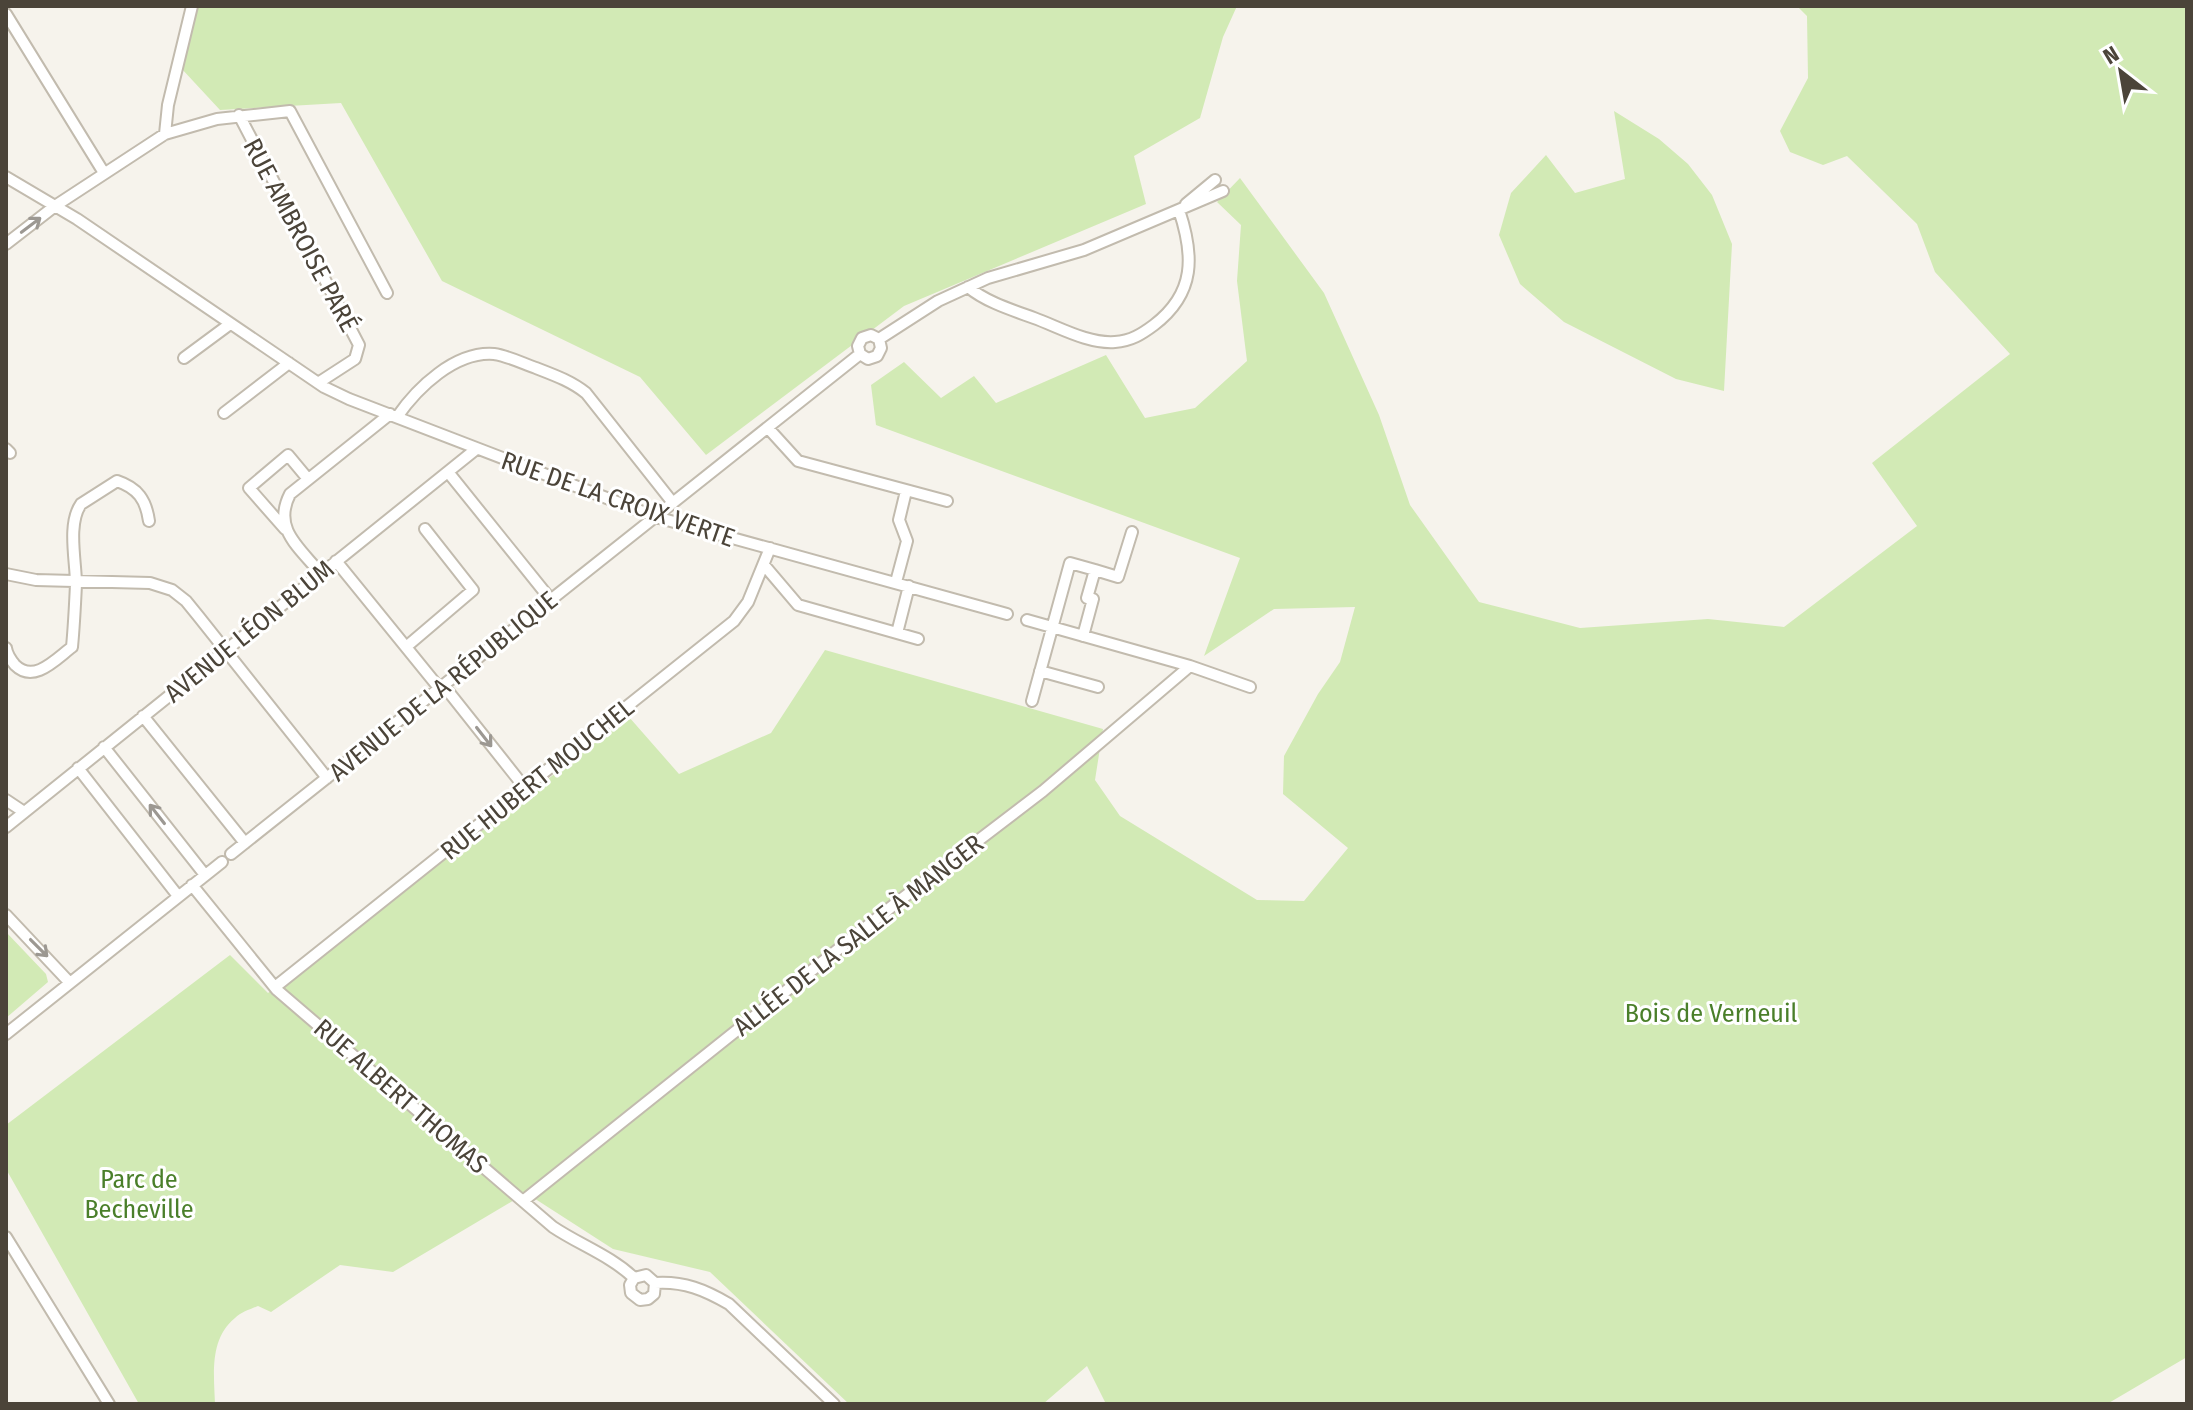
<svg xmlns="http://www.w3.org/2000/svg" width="2193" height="1410" viewBox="0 0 2193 1410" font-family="'Fira Sans Condensed',sans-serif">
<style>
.green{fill:#d2eab5}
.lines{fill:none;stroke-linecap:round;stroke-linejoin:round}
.minor-casing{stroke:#c2bbae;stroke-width:14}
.minor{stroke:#fff;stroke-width:10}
.oneway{stroke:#9c9892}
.labels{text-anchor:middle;stroke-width:6;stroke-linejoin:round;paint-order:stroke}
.street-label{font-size:26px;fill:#4b4439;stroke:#fff}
.park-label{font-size:26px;fill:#4a7f2a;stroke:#fff}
</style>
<rect width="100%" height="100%" fill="#f6f3ec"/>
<path class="green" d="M198 6H1237L1223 37 1200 118 1134 156 1146 204 904 306 706 455 640 377 442 281 341 103 220 110 181 68Z
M1797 6H2187V1357L2107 1404H1106L1087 1366 1043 1404H849L710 1272 613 1249 526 1193 393 1272 340 1265 271 1312 258 1306C251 1309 241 1312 235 1318 209 1339 214 1375 215 1404H139L6 1169V1125L230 955 268 993 629 717 679 774 771 733 825 650 1103 729 1095 780 1120 816 1257 900 1304 901 1348 848 1283 794 1284 756 1318 694 1340 662 1355 607 1274 609 1204 656 1240 558 876 425 871 385 904 362 941 398 974 376 996 403 1106 355 1145 418 1195 408 1247 361 1237 281 1241 225 1217 202 1240 178 1324 293 1379 415 1410 505 1479 602 1580 628 1708 619 1784 627 1917 526 1872 463 2010 354 1935 272 1917 224 1847 156 1823 165 1790 152 1780 131 1808 78 1807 16Z
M1614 111 1659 139 1688 164 1712 195 1732 244 1724 391 1676 379 1564 322 1520 284 1499 235 1511 193 1546 155 1575 193 1625 179Z
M6 932 46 974 48 982 6 1018Z"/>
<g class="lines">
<g class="minor-casing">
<path id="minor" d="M6 14 104 173
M239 115 359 345 355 359 318 383
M165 134 168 105 192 6
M6 177 77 219 324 387 349 399 656 517 1007 614
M1186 204 1215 180
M6 244 55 206 165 134 217 119 290 111 387 293
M968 287C986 302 1012 310 1034 318 1059 327 1088 344 1115 342 1131 341 1142 334 1154 325 1196 293 1194 255 1179 210
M879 339 938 301 988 278 1084 250 1223 191
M860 354 868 359 877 356 881 348 879 339
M860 354 858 346 862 338 871 335 879 339
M184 358 230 324
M224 413 289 363
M397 417C417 388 455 351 494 354 508 356 522 363 536 368 554 375 571 381 586 393L673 503
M768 428 798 461 947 501
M6 449 10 453
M448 472 551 600
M285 529 249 488 288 455 308 479
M336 561 440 689
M764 565 798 605 918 639
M6 574 36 580 150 583 172 590 186 601 199 617 327 778
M321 574C300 548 272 529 290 494L390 414
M896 582 907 541 899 520 906 491
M1027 620 1190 666 1250 687
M897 633 909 586
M1083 636 1093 599 1087 598 1095 570 1118 577 1132 532
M406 647 473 590 425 529
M6 648C7 655 10 659 15 665 34 684 56 659 72 647 74 626 75 606 76 584 76 561 67 524 81 504L117 481C138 488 146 500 149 521
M1040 671 1098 687
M444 686 525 788
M1032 701 1070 563 1095 570
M143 716 245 843
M104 747 205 875
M78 768 178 896
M6 800 24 812
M6 827 475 450
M231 854 860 354
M192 885 277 990 553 1227C580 1245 611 1256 634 1278
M6 915 70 983
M275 987 734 621 748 602 770 548
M6 1034 222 862
M523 1201 895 904 1043 791 1190 666
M6 1237 109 1404
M634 1278 630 1285 631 1293 640 1300 648 1299 654 1294 655 1283
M634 1278 646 1275 655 1283
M655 1283C684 1281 705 1290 729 1304L834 1404"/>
</g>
<use href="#minor" class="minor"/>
</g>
<defs><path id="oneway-shaft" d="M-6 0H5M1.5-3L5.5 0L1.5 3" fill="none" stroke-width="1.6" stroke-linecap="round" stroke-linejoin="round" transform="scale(2)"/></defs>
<g class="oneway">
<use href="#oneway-shaft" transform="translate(31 225) rotate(-37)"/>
<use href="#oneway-shaft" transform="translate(484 737) rotate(52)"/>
<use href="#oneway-shaft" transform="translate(157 814) rotate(-128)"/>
<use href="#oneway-shaft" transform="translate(39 948) rotate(45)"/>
</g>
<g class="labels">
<g class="street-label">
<text transform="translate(301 235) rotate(62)" y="9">RUE AMBROISE PARÉ</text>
<text transform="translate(618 499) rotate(19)" y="9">RUE DE LA CROIX VERTE</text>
<text transform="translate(249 631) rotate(-39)" y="9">AVENUE LÉON BLUM</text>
<text transform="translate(443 686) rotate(-39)" y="9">AVENUE DE LA RÉPUBLIQUE</text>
<text transform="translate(537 779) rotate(-39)" y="9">RUE HUBERT MOUCHEL</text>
<text transform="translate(858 935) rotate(-38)" y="9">ALLÉE DE LA SALLE À MANGER</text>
<text transform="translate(401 1096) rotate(41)" y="9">RUE ALBERT THOMAS</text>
</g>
<g class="park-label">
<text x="1711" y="1022">Bois de Verneuil</text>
<text x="139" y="1188">Parc de<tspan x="139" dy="30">Becheville</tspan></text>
</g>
</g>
<rect width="2193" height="1410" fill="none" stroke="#4b4439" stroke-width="16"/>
<g transform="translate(2121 72) rotate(329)" stroke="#ffffff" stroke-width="6" paint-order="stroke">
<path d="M0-6L14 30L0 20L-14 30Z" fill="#4b4439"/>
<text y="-12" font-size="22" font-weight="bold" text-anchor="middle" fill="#4b4439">N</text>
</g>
</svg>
